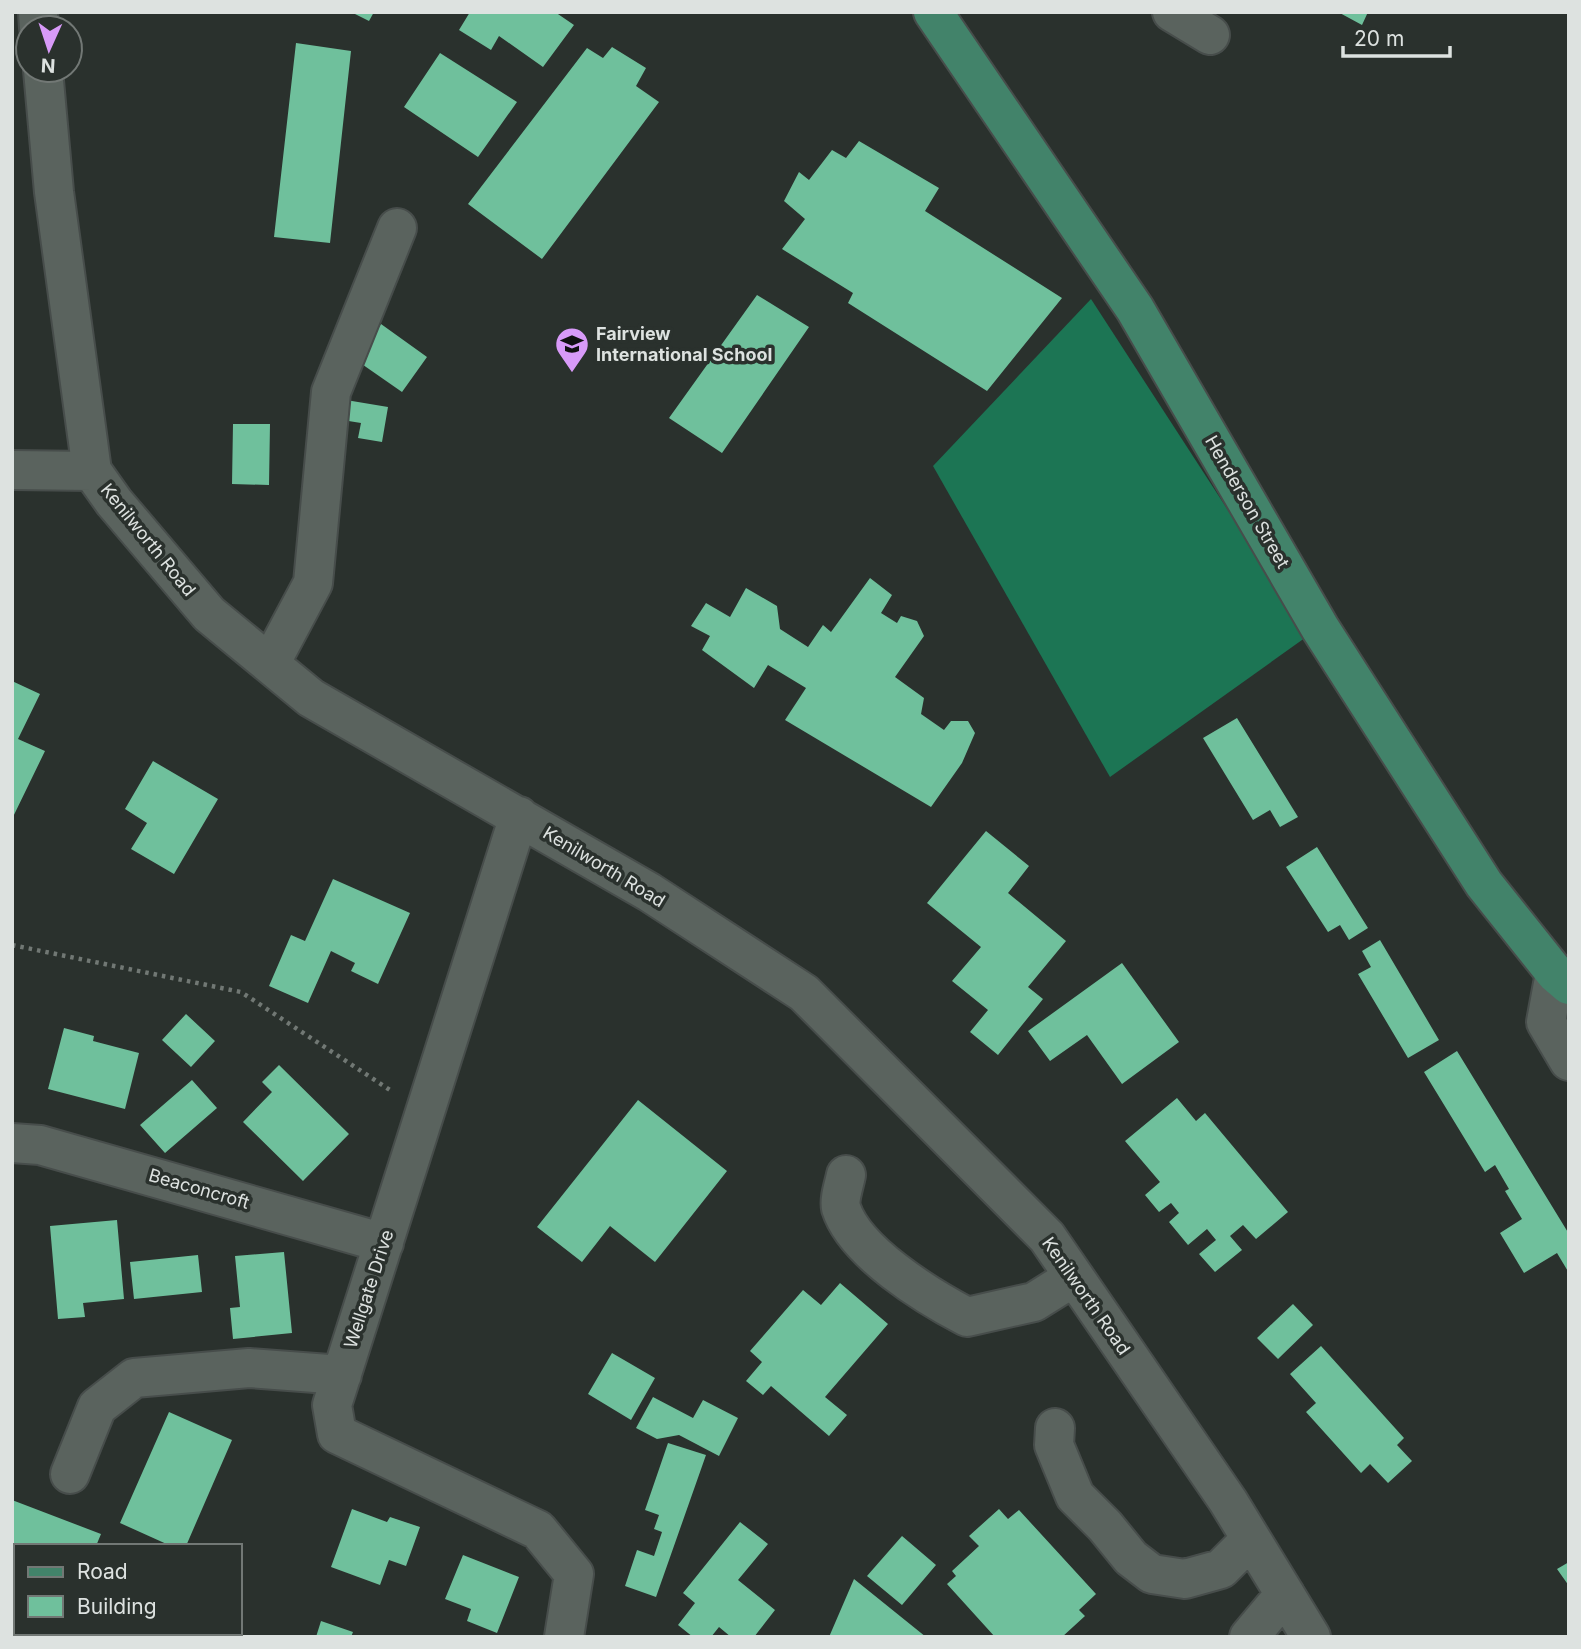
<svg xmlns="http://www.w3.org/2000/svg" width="1581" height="1649" viewBox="0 0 1581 1649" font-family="Inter,sans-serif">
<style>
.forest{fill:#1c7554}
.building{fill:#6fc09c}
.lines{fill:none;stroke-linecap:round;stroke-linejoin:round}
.minor-casing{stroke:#474d4b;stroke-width:42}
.major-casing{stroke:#474d4b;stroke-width:42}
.path{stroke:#717874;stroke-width:4.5;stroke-dasharray:3.5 5;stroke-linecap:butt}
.minor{stroke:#5a635e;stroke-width:38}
.major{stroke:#42836a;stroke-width:38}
.labels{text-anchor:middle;stroke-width:7;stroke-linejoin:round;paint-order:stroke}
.poi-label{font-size:18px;font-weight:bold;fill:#dde2e0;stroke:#2a312d;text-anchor:start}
.street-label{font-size:18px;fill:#dde2e0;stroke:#2a312d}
</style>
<rect width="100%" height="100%" fill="#2a312d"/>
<path class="forest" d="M1091 299 1309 635 1110 777 933 466Z"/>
<path class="building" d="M351 12H374L369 21Z
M470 12H555L574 25 543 67 499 36 491 50 459 30Z
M1338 12H1368L1362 25Z
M296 43 351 51 330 243 274 237Z
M612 47 646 68 636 86 659 102 542 259 468 204 587 48 603 58Z
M440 53 517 102 478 157 404 107Z
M859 141 939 188 925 211 1062 298 987 391 848 303 853 293 782 249 805 219 784 201 799 172 809 180 832 150 846 158Z
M757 295 809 327 722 453 669 418Z
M381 324 427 357 402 392 356 360Z
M340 399 388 407 382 442 358 438 361 423 336 419Z
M233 424H270L269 485 232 484Z
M870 578 892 595 881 613 897 623 901 616 917 621 924 636 895 677 924 698 921 714 944 730 951 721H968L975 733 962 763 931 807 785 720 806 688 768 665 754 688 702 650 710 636 691 626 706 603 730 617 746 588 777 606 780 629 808 647 823 625 831 632Z
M12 681 40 694 18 739 45 751 12 819Z
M1237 718 1298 817 1280 827 1270 810 1253 820 1203 738Z
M153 761 218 799 174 874 131 849 147 823 125 809Z
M986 831 1029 866 1008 893 1066 941 1028 987 1043 999 998 1055 970 1032 988 1010 952 981 981 947 927 903Z
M1317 847 1368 928 1349 940 1340 925 1328 932 1286 867Z
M333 879 410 913 378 984 351 971 355 963 331 951 308 1003 269 986 291 935 305 941Z
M1380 940 1439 1040 1408 1058 1358 974 1371 967 1362 951Z
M1122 963 1179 1042 1122 1084 1087 1035 1050 1061 1028 1031Z
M186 1014 215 1041 191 1067 162 1040Z
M64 1028 94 1036 93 1041 139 1053 125 1109 48 1089Z
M1457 1051 1569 1234V1273L1557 1253 1524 1273 1500 1233 1522 1219 1505 1191 1509 1189 1495 1165 1485 1172 1424 1072Z
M279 1065 349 1134 303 1181 243 1122 272 1092 262 1082Z
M192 1080 217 1108 165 1153 140 1125Z
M1177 1098 1196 1121 1205 1113 1288 1212 1256 1239 1243 1225 1230 1236 1242 1250 1215 1272 1199 1254 1216 1240 1207 1229 1188 1245 1169 1222 1179 1213 1171 1203 1159 1212 1145 1195 1160 1182 1125 1141Z
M638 1100 727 1171 655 1262 610 1226 582 1262 537 1227Z
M117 1220 124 1299 83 1303 85 1317 58 1319 50 1226Z
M284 1252 292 1333 233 1339 230 1308 240 1307 235 1256Z
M198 1255 202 1292 134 1299 130 1262Z
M840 1283 888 1324 825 1397 847 1415 829 1436 771 1386 763 1395 746 1381 762 1362 750 1351 803 1290 821 1305Z
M1293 1304 1313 1325 1278 1359 1257 1338Z
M1321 1346 1404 1438 1397 1445 1412 1461 1388 1483 1370 1464 1361 1473 1306 1412 1316 1403 1290 1374Z
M612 1353 655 1378 631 1420 588 1394Z
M653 1397 693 1418 703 1400 738 1418 719 1456 679 1435 657 1439 636 1428Z
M169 1412 232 1440 186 1546H171L120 1523Z
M668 1443 706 1455 656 1597 625 1586 637 1550 654 1556 662 1532 654 1529 659 1515 645 1510Z
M12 1500 101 1534 96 1546H16V1578L12 1577Z
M352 1509 387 1522 390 1517 420 1527 406 1566 389 1560 380 1585 331 1567Z
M999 1509 1008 1519 1019 1510 1096 1594 1079 1610 1085 1616 1062 1637H995L947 1584 956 1576 952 1571 979 1546 969 1536Z
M740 1522 768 1544 738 1580 775 1610 754 1637H731L719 1627 711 1637H693L678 1625 695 1603 683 1593Z
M902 1536 936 1565 902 1605 867 1576Z
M463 1555 519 1577 497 1633 467 1621 471 1609 445 1599Z
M1569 1562V1586L1557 1569Z
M854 1579 926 1637H829Z
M321 1621 353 1632 351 1637H316Z"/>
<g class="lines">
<g class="minor-casing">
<path id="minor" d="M38 12 39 28
M1172 12 1210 35
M43 70 54 192 92 471 114 502 209 614 311 698 649 892 804 993 1047 1237 1228 1501 1311 1637
M12 470 92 471
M270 664 313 583 331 392 397 228
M519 816 332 1405 337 1434 538 1530 574 1574 564 1637
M1555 973 1546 1022 1569 1061
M12 1143 40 1145 384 1243
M846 1175C844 1185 839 1199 841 1208 855 1252 927 1296 967 1317L1034 1302 1074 1277
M1055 1428 1054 1445 1075 1496 1105 1526 1131 1558 1152 1574 1185 1579 1221 1569 1251 1539
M70 1474 97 1407 134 1378 249 1368 342 1375
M1249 1637 1285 1594"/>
</g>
<g class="major-casing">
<path id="major" d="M933 12 1135 309 1320 628 1484 884 1555 973 1569 985"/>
</g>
<path class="path" d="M12 945 241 992 393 1092"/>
<use href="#minor" class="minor"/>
<use href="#major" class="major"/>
</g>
<defs>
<g id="school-pin" transform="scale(1.75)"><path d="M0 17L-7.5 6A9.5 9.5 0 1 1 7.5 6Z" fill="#d89af8" stroke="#2a312d"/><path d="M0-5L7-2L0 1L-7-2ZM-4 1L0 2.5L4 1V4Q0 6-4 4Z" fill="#111"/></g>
</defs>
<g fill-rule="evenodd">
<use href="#school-pin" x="572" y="344"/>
</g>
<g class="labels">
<g class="poi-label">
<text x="596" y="340">Fairview<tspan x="596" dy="21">International School</tspan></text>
</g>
<g class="street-label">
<text transform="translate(1247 502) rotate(60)" y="6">Henderson Street</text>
<text transform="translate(148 540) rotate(51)" y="6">Kenilworth Road</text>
<text transform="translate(604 867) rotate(31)" y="6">Kenilworth Road</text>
<text transform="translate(199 1189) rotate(16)" y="6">Beaconcroft</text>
<text transform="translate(369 1289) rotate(-72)" y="6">Wellgate Drive</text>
<text transform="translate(1086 1296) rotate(55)" y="6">Kenilworth Road</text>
</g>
</g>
<rect width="1581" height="1649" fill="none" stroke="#dde2e0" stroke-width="28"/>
<rect x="14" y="1544" width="228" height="91" fill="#2a312d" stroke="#727875" stroke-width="2"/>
<rect x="28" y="1567" width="35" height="10" fill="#42836a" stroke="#727875" stroke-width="2"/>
<text x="77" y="1579" font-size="21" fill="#dde2e0">Road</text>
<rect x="28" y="1596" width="35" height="21" fill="#6fc09c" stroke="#727875" stroke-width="2"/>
<text x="77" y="1614" font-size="21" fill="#dde2e0">Building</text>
<g transform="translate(49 49) rotate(183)"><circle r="33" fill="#2a312d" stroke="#727875" stroke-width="2"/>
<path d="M0-5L12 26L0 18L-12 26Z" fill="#d89af8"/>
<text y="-10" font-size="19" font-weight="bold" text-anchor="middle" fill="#dde2e0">N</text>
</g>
<path d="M1343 46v10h107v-10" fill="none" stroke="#dde2e0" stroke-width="3.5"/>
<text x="1354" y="46" font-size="21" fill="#dde2e0" stroke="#2a312d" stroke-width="5" paint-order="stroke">20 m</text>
</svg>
